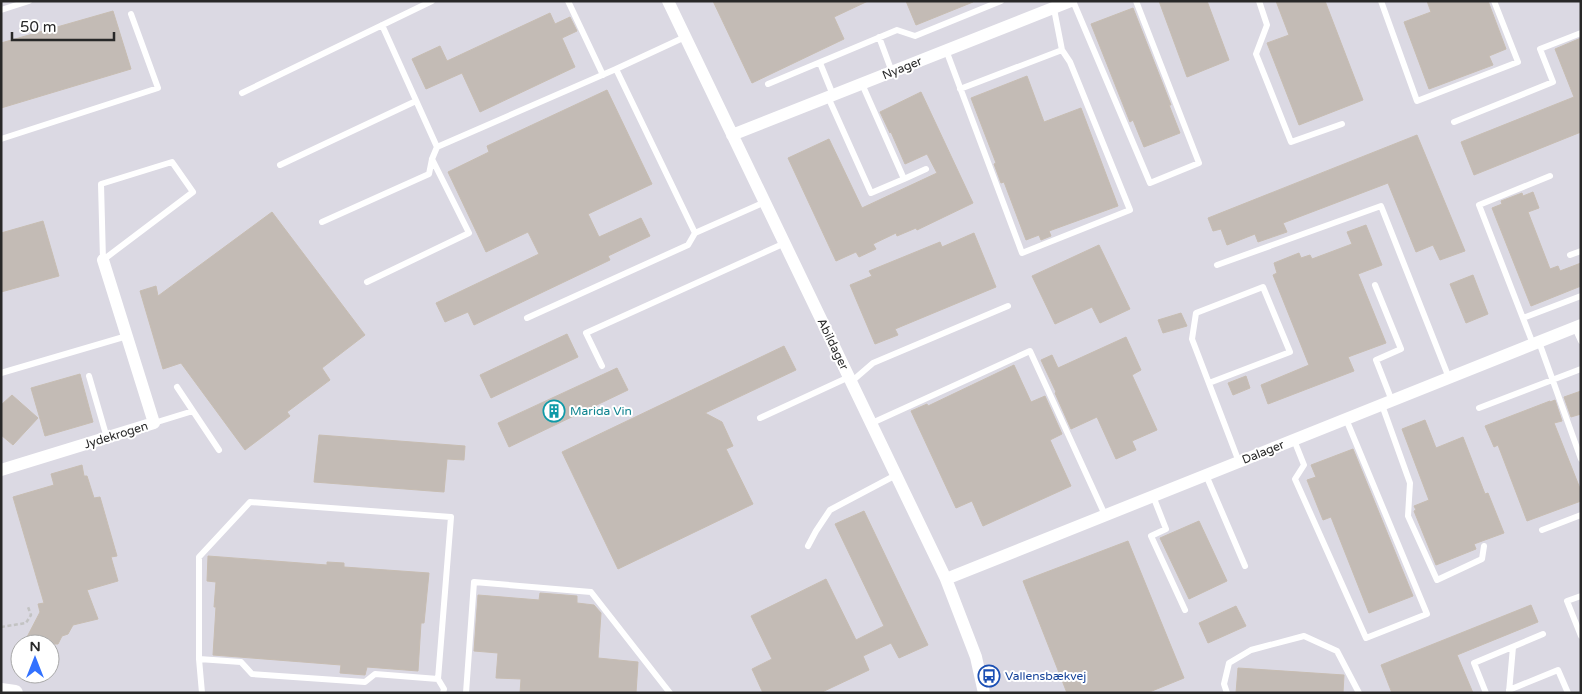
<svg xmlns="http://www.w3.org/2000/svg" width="1582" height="694" viewBox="0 0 1582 694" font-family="'Varela Round',sans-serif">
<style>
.industrial{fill:#dbd9e3;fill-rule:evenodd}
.building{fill:#c3bbb5;stroke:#c7bdb2}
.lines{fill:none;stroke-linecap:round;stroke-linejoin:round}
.path{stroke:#c3c3c3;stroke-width:2.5;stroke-dasharray:4 2.5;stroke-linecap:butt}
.service{stroke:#fff;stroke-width:6}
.minor{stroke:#fff;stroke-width:12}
.tertiary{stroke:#fff;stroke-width:16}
.labels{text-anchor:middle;stroke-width:4;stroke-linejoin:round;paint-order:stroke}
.street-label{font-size:12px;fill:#282828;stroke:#fff}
.culture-label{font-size:12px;fill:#0d838f;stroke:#fff;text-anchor:start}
.transit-label{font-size:12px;fill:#164399;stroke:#fff;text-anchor:start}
</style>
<rect width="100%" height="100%" fill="#ece1d8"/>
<path class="industrial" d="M1 1H1581V693H1ZM20 644H50V674H20Z"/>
<path class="building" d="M713 1H868L834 17 844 39 752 83Z
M906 1H973V2L916 25Z
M1159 1H1207L1229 60 1187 77Z
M1276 1H1325L1363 100 1299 125 1267 43 1289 35Z
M1427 1H1488L1506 49 1489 56 1493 65 1429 89 1404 22 1431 12Z
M1133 8 1171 105H1169L1180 133 1144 147 1133 120 1130 122 1091 24Z
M113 11 131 69 1 108V43Z
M550 13 555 24 570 17 577 31 562 38 575 67 480 112 462 73 426 89 412 59 440 46 447 61Z
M1581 38V132L1474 175 1461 142 1574 97 1555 49Z
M1027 76 1044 122 1081 108 1118 206 1049 231 1051 236 1041 240 1039 235 1026 240 1004 182 1001 183 994 164 996 163 971 98Z
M607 90 652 184 588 214 599 237 641 218 650 236 608 256 610 260 474 325 468 312 445 322 436 303 539 254 528 232 486 252 448 172 489 152 487 146Z
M921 92 973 203 917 230 916 228 897 236 896 233 873 244 876 249 859 257 856 252 836 261 788 158 829 139 862 208 937 173 927 154 905 164 891 132 890 133 880 112Z
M1417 135 1465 251 1440 260 1433 245 1416 252 1388 183 1283 223 1287 232 1258 242 1255 234 1227 245 1221 229 1213 231 1208 218Z
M1533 192 1539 208 1528 212 1550 269 1558 266 1560 271 1581 263V286L1531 306 1492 208 1502 204 1501 201 1522 193 1523 196Z
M272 212 365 335 322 368 330 380 287 412 290 416 245 450 181 363 163 369 140 291 156 286 158 296Z
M43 221 59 276 1 292V233Z
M1366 225 1382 265 1358 274 1386 343 1348 357 1354 371 1268 404 1261 385 1309 365 1273 275 1277 273 1274 263 1299 253 1301 258 1310 255 1312 259 1352 244 1347 232Z
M974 233 996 287 895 329 898 335 875 344 850 285 872 276 869 271 940 242 942 247Z
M1099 245 1130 309 1100 323 1092 307 1055 324 1032 276Z
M1473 275 1488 314 1466 323 1450 284Z
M1181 313 1187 326 1163 333 1158 320Z
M567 334 578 357 491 398 480 375Z
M1126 337 1141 370 1132 375 1157 430 1132 441 1136 450 1116 459 1097 417 1071 429 1055 393 1056 392 1041 360 1052 355 1058 368Z
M784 346 796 370 705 413 722 422 733 446 726 449 753 504 618 569 562 452Z
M1014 365 1031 402 1045 396 1062 434 1050 440 1071 486 983 526 972 501 956 508 911 411 927 404 928 406Z
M617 368 628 390 509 447 498 423Z
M80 374 93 422 45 436 31 388Z
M1246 376 1250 388 1233 395 1228 383Z
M1581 391V414L1571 417 1564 397Z
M12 395 38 418 13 445 1 435V405Z
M1555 400 1562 421 1554 423 1581 491V501L1527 521 1498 445 1494 447 1485 426 1550 401V402Z
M1425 420 1436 448 1463 437 1485 494 1488 493 1504 533 1474 544 1476 549 1436 565 1414 511 1416 510 1414 506 1429 500 1402 429Z
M319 435 465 446 464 460 447 459 444 492 314 482Z
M1353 449 1413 596 1369 613 1331 517 1323 520 1307 480 1316 477 1311 465Z
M82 465 84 476H87L94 498 100 497 117 556 111 557 118 581 87 590 98 619 73 625 68 634 62 636 58 644H36L26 639 40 612 38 604 44 603 13 497 54 485 51 474Z
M864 511 928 645 899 658 891 643 863 656 869 670 820 693H763L752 669 772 659 751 616 826 579 856 640 884 626 835 524Z
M1199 521 1227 581 1189 599 1160 538Z
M1128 541 1184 678 1147 693H1067L1023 581Z
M208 556 327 565V562L344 563V567L429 573 424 623H421L418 671 367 667 365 675 340 673 341 665 213 655 216 607H214L216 582 207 581Z
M540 593 577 596V603L594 605 601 613 598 658 638 662 636 693H520L521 679 496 678 498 653 474 651 478 595 539 600Z
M1531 605 1538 622 1457 655 1473 693H1392L1381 665Z
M1236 606 1246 626 1208 643 1199 623Z
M1238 668 1344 675 1343 693H1236Z"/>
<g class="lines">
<path class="path" d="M1 627 26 623 31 615 28 607"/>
<path class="service" d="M568 1 603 75
M1073 1 1150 183 1199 163 1136 1
M1259 1 1267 25 1256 54 1291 142 1342 124
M1381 1 1417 101 1518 62 1494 1
M1 10 29 1
M382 25 437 147
M879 37 892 72
M946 50 1022 253 1130 210 1070 62 1062 50
M820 63 833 95
M616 69 695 233
M768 84 897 30 915 36 1001 1
M960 89 1062 50 1054 9
M242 93 432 1
M828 97 871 193 904 179 862 84
M1454 122 1553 82 1540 49 1581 33
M1 139 158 88 131 14
M172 162 193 192 103 260 101 184Z
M280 165 416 101
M904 179 926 169
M322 222 429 174 432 159 437 147 616 69 685 37
M1570 255 1581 251
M1217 265 1381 206 1449 378
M367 282 469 233 432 159
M1375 285 1401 349 1376 360 1392 401
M527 318 688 245 695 233 765 202
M1523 318 1581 296
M1575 328 1581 341
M1539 342 1581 459
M1533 344 1479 205 1550 176
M602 366 586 333 785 243
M1 373 127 336
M89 376 107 438
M851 382 873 363 1008 306
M1209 383 1290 352 1263 287 1196 313 1192 339 1239 462
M177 387 219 450
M1382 405 1410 483 1408 516 1437 580 1482 559 1484 546
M1479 408 1581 369
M760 418 849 377
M154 423 193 411
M872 423 1030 351 1105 515
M1294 440 1304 465 1295 479 1366 638 1427 614 1346 419
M1206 475 1245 566
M1153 496 1166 529 1151 536 1185 610
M1542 530 1581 515
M808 546 816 531 830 510 896 475
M1581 596 1567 601 1581 636
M199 659 241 662 252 674 365 682 375 674 438 679
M1509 690 1558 670 1568 693
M1509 692 1513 647
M202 693 199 659V557L250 502 451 517 438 679 444 689 443 693
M466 693 474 582 591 592 670 693
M1227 693 1224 684 1229 663 1251 650 1304 636 1337 651 1359 693
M1486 693 1474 663 1543 634"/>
<path class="minor" d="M668 1 946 579 976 657 984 693
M732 135 1071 1
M1 470 154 423 103 260
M946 579 1581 325"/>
<path class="tertiary" d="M1 691 15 693"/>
</g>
<defs>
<g id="building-ring" transform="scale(1.125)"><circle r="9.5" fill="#fff" stroke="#0f9aa8" stroke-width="1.5"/><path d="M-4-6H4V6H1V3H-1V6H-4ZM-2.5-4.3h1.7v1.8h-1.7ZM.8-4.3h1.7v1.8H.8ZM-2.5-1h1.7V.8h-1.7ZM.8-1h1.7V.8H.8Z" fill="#0f9aa8"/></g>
<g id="bus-ring" transform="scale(1.125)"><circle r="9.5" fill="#fff" stroke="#1a4fb4" stroke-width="1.5"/><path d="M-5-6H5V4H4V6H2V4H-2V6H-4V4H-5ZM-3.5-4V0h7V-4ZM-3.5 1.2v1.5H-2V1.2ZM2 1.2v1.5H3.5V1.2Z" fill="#1a4fb4"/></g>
</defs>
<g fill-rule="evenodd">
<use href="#building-ring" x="554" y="411"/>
<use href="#bus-ring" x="989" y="676"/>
</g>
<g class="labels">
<g class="street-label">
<text transform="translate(902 68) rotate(-22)" y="4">Nyager</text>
<text transform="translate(833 344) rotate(64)" y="4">Abildager</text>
<text transform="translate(116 435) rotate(-17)" y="4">Jydekrogen</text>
<text transform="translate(1263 452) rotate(-22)" y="4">Dalager</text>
</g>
<g class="culture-label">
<text x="570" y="415">Marida Vin</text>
</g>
<g class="transit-label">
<text x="1005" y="680">Vallensbækvej</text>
</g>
</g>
<rect width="1582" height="694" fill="none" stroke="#282828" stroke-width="5"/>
<g transform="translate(35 659)"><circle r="24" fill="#ffffff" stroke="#a9a9a9"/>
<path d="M0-4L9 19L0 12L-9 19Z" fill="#3271ff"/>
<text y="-8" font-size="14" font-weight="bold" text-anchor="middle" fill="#282828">N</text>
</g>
<path d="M12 32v8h102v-8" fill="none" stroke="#282828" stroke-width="2.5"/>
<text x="20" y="32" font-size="15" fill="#282828" stroke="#ffffff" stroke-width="4" paint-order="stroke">50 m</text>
</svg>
